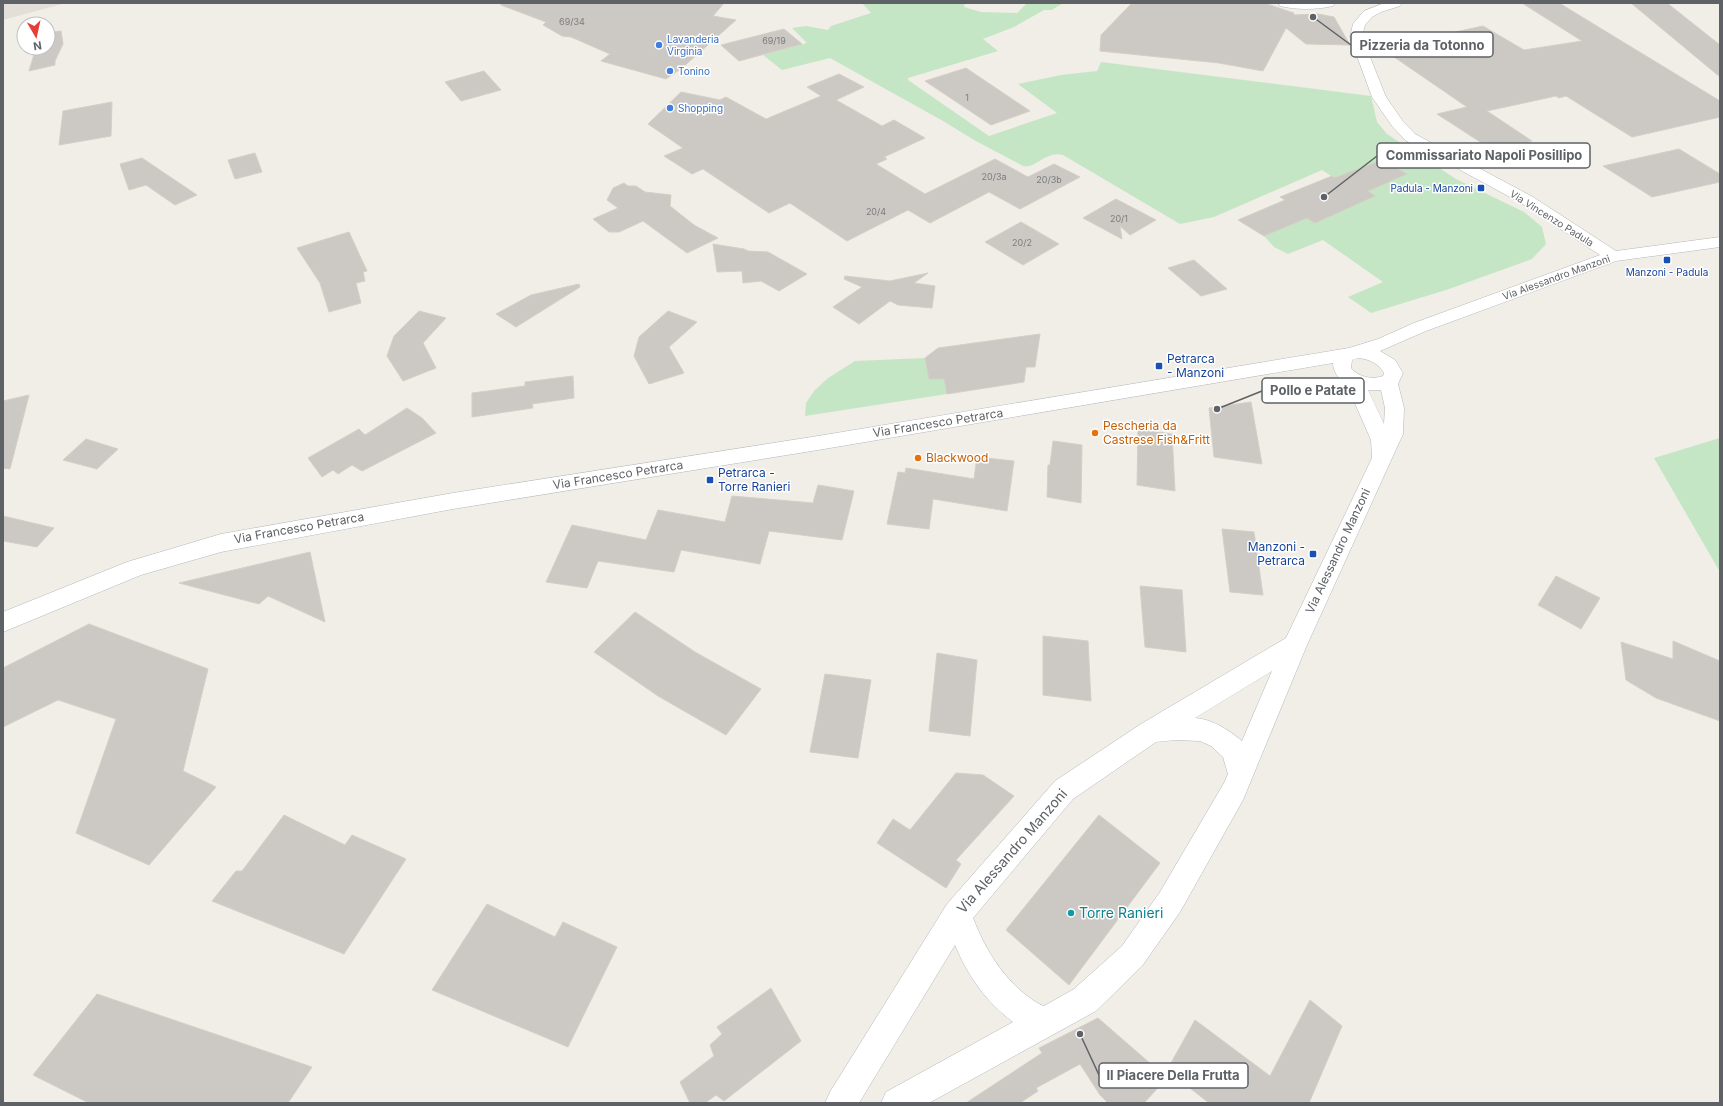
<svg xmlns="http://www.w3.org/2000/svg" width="1723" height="1106" viewBox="0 0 1723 1106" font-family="Inter,sans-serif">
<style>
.education{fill:#e3dfd8}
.green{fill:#c5e6c4}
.building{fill:#ccc8c4;stroke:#d5cfc5}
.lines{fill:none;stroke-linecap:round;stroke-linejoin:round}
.minor-casing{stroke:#b4b7bb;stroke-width:1}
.minor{fill:#fff;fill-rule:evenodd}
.shop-dot{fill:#3f7fe0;stroke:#fff;stroke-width:1.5}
.transit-dot{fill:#1a4fb4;stroke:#fff;stroke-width:1.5}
.food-dot{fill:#e8710a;stroke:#fff;stroke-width:1.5}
.culture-dot{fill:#0f9aa8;stroke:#fff;stroke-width:1.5}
.labels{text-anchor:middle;stroke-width:3;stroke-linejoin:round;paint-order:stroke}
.far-number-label{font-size:9px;fill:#7a7c7e}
.far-shop-label{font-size:10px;fill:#366cbe;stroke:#fff;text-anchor:start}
.far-transit-label{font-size:10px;fill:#164399;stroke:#fff;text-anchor:end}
.far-street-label{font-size:10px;fill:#5e6266;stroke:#fff}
.transit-label{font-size:12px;fill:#164399;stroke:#fff;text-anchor:start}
.street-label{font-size:12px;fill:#5e6266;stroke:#fff}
.food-label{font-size:12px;fill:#c56008;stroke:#fff;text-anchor:start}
.near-street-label{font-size:14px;fill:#5e6266;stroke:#fff}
.near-culture-label{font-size:14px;fill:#0d838f;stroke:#fff;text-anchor:start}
.leader{fill:none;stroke:#5e6266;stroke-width:1.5}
.callout-dot{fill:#5e6266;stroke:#fff;stroke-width:1.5}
.callout{fill:#fff;stroke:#5e6266;stroke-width:1.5}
.callout-label{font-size:13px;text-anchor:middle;font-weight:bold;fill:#5e6266}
</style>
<rect width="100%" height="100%" fill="#f0eee7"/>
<path class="education" d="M3 3H66L3 20Z"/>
<path class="green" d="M862 3H965L964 7 981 12 1017 13 1027 3H1063L1052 10H1044L1014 27 983 39 998 51 908 78V80L989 136 1057 113 1018 84 1061 75 1097 71 1101 62 1371 96 1377 122 1387 134 1456 179 1524 212 1542 227 1546 244 1532 259 1449 289 1371 313 1348 297 1383 282 1323 240 1288 254 1274 247 1264 236 1307 218 1315 223 1375 196 1368 191 1406 174 1334 178 1322 170 1214 217 1180 224 1063 155C1046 150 1036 169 1023 166L974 140 943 121 830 58 782 70 763 55 807 43 792 28 806 26 828 30 831 26 871 13Z
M925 358 929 379H944L947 394 805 416 806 403 814 391 828 378 855 361Z
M1720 438V572L1654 458Z"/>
<path class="building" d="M501 3H724L713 16 736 20 682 68 666 79 601 61 610 54 571 37 562 36 543 25 546 22 501 5Z
M1132 3H1264L1294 13 1293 15 1318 14 1334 17 1350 45 1306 44 1286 28 1263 71 1219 63 1100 51 1101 35Z
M1522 3H1559L1720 101V117L1632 137 1566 96 1559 98 1556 96 1487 111 1532 141 1528 142 1541 150 1505 158 1437 114 1467 107 1381 48 1483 26 1524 50 1582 41Z
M1631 3H1667L1720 45V77Z
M48 27 53 32 61 31 63 44 55 61V65L29 71 36 48H48Z
M784 29 802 44 739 61 721 45Z
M966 68 1030 111 991 125 925 81Z
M484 71 501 90 461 101 445 82Z
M839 74 864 87 836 100 882 126 894 120 925 138 884 157 887 159 876 164 925 194 995 159 1028 177 1054 164 1080 177 1020 209 989 192 930 223 908 210 847 241 790 203 769 213 703 169 692 174 664 156 683 148 648 124 681 92 720 100 726 97 766 119 821 96 807 87Z
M112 102 111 136 59 145 63 111Z
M1679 149 1720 174V182L1652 197 1603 166Z
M255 153 262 172 235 179 228 160Z
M142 158 197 195 175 205 146 185 129 190 120 164Z
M1382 160 1407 174 1368 191 1375 196 1315 223 1307 218 1264 236 1238 220 1285 200 1280 197 1332 176 1334 178Z
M624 183 628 186H636L645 192 671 195 670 206 694 225 718 238 687 253 643 221 619 232H609L593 219 618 208 607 200 613 188Z
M1116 199 1156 220 1130 235 1120 226 1122 239 1083 218Z
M1021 222 1059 244 1023 265 985 242Z
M349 232 367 271 363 272 365 281 356 283 361 303 329 312 320 283 297 248Z
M713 244 744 249 748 251 768 252 807 274 779 291 761 281 743 283 742 271 717 272Z
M1194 260 1227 289 1201 296 1168 268Z
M928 273 914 283 935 286 932 308 898 305 890 301 859 324 833 307 862 287 844 279 845 276 890 281Z
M579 284 580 287 516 327 496 314 531 295Z
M419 311 446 318 423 343 436 368 403 381 387 356 394 336Z
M668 311 697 322 669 347 684 373 649 384 634 356 639 337Z
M1040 334 1035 367H1026L1024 382 947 394 944 379H929L925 358 938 348Z
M573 376 574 398 532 404 533 408 472 417V393L525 386V382Z
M29 395 10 469 3 468V401Z
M1251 402 1262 464 1214 457 1209 408Z
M407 408 422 418 436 433 362 471 352 465 338 474 333 470 322 477 308 458 359 429 365 435Z
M1138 429 1172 434 1175 491 1137 485Z
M86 439 118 449 97 469 63 460Z
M1053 441 1082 445 1081 503 1047 497 1048 465H1050Z
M977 457 1014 461 1007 511 933 499 929 529 887 524 898 472 905 473 906 468 974 479Z
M818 485 854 491 842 540 769 531 760 564 681 550 674 572 598 561 587 588 546 582 572 525 646 540 658 510 725 522 732 496 813 503Z
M3 516 54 528 37 547 3 541Z
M1222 529 1254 532 1263 595 1230 592Z
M310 552 325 622 268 596 259 604 179 583Z
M1556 576 1600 598 1581 629 1538 605Z
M1140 586 1182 590 1186 652 1145 647Z
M635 612 695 652 761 689 726 735 658 696 594 652Z
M89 624 208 669 183 771 216 787 149 865 76 833 116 719 58 700 3 727V668Z
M1043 636 1088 641 1091 701 1043 695Z
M1673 641 1720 661V721L1656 698 1626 680 1621 642 1673 659Z
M937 653 977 660 970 736 929 731Z
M825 674 871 680 858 758 810 752Z
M956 773 983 775 1014 796 956 860 961 864 946 888 877 843 893 819 910 830Z
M284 815 345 845 352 835 406 859 344 954 212 901 236 871H242Z
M1099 815 1160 863 1069 985 1006 930Z
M487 904 555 937 563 922 617 947 568 1047 432 990Z
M771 988 801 1041 724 1101 716 1095 705 1103H690L680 1082 714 1056 710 1045 722 1034 717 1027Z
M97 994 312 1067 288 1103H89L33 1075Z
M1310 1000 1342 1026 1309 1103H1209L1167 1070 1195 1020 1270 1076Z
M1098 1018 1167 1078 1144 1103H1108L1100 1095 1080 1064 1036 1088 1038 1091 1020 1103H966L1042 1053 1039 1048Z"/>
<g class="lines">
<g class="minor-casing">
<path id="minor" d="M1278 3H1335L1333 6C1317 10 1296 10 1280 6Z
M1384 3H1402L1400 6 1381 12 1372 17 1365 25 1362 37 1386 97 1402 120 1415 134 1533 197 1616 251 1720 237V247L1616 261 1426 331 1380 351 1395 360 1403 373 1398 384 1404 408 1403 434 1307 645 1243 800 1180 912 1142 966 1096 1011 929 1103H881L886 1092 1013 1022C986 1002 968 976 955 945L859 1103H825L830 1092 947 904 1055 781 1141 724 1286 638 1372 458 1371 440 1346 383C1338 379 1333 371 1333 363L818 450 453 509 221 552 141 575 3 632V612L127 562 221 534 453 493 818 436 1349 348 1378 339 1414 323 1600 255 1521 203 1405 140 1392 126 1372 97 1350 37 1353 24 1364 11ZM1358 358C1369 359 1378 363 1384 373L1383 376C1372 380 1358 377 1351 368L1352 360ZM1368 390H1381L1385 408 1384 424ZM1272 671 1242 741C1229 730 1212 719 1195 718ZM1176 740 1200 741 1211 746 1223 757 1228 774 1224 783 1160 892 1122 946 1074 989 1044 1006 1041 1005C1008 987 986 952 973 918L1073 799 1156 742Z"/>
</g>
<use href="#minor" class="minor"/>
</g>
<g class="shop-dot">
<circle cx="659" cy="45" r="4"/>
<circle cx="670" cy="71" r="4"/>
<circle cx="670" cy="108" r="4"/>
</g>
<g class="transit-dot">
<rect x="1477" y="184" width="8" height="8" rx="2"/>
<rect x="1663" y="256" width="8" height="8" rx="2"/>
<rect x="1155" y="362" width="8" height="8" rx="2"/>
<rect x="706" y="476" width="8" height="8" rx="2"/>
<rect x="1309" y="550" width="8" height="8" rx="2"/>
</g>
<g class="food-dot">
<circle cx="1095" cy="433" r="4"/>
<circle cx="918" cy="458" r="4"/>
</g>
<circle class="culture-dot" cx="1071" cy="913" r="4"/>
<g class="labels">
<g class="far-number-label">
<text x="572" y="25">69/34</text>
<text x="774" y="44">69/19</text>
<text x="967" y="101">1</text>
<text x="994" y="180">20/3a</text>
<text x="1049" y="183">20/3b</text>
<text x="876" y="215">20/4</text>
<text x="1119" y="222">20/1</text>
<text x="1022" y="246">20/2</text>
</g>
<g class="far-shop-label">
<text x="667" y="43">Lavanderia<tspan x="667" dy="12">Virginia</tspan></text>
<text x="678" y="75">Tonino</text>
<text x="678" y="112">Shopping</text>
</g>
<g class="far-transit-label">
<text x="1473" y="192">Padula - Manzoni</text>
<text x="1667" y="276" text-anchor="middle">Manzoni - Padula</text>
</g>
<g class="far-street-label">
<text transform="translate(1552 218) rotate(32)" y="4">Via Vincenzo Padula</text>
<text transform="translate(1556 277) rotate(-20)" y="4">Via Alessandro Manzoni</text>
</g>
<g class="transit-label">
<text x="1167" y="363">Petrarca<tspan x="1167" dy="14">- Manzoni</tspan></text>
<text x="718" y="477">Petrarca -<tspan x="718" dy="14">Torre Ranieri</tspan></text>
<text x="1305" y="551" text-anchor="end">Manzoni -<tspan x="1305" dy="14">Petrarca</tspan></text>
</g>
<g class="street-label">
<text transform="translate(938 423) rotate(-9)" y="4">Via Francesco Petrarca</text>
<text transform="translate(618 475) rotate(-9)" y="4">Via Francesco Petrarca</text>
<text transform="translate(299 528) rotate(-10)" y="4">Via Francesco Petrarca</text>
<text transform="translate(1338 551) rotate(-65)" y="4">Via Alessandro Manzoni</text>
</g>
<g class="food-label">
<text x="1103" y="430">Pescheria da<tspan x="1103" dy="14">Castrese Fish&amp;Fritt</tspan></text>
<text x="926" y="462">Blackwood</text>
</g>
<g class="near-street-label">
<text transform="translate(1012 851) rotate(-49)" y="5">Via Alessandro Manzoni</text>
</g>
<g class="near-culture-label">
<text x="1079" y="918">Torre Ranieri</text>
</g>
</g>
<path class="leader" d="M1313 17L1351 45M1324 197L1377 156M1217 409L1262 391M1080 1034L1099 1075"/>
<g class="callout-dot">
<circle cx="1313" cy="17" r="4"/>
<circle cx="1324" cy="197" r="4"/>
<circle cx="1217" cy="409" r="4"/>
<circle cx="1080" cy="1034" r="4"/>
</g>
<g class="callout">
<rect x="1351" y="32" width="142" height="25" rx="4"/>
<rect x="1377" y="143" width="213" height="25" rx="4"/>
<rect x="1262" y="378" width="102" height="25" rx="4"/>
<rect x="1099" y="1063" width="149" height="25" rx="4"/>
</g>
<g class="callout-label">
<text x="1422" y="50">Pizzeria da Totonno</text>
<text x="1484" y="160">Commissariato Napoli Posillipo</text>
<text x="1313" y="395">Pollo e Patate</text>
<text x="1173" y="1080">Il Piacere Della Frutta</text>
</g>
<rect width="1723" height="1106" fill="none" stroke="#5e6266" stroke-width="8"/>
<g transform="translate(36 36) rotate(171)"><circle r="19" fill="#ffffff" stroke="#bfc0c2"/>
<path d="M0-3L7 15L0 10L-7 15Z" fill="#e54037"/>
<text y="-6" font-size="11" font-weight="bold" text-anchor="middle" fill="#5e6266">N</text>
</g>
</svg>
